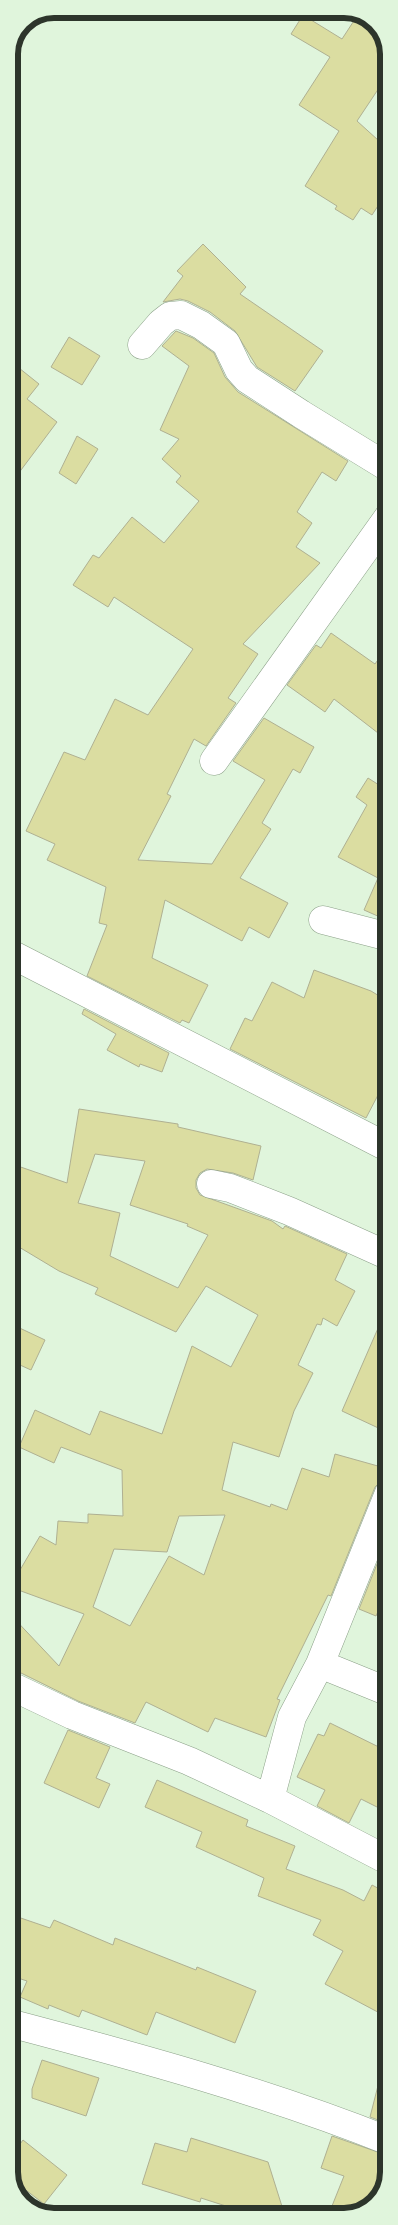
<svg xmlns="http://www.w3.org/2000/svg" width="398" height="2225" viewBox="0 0 398 2225" font-family="Overpass,sans-serif">
<style>
.building{fill:#dbdda1;stroke:#afb092;fill-rule:evenodd}
.lines{fill:none;stroke-linecap:round;stroke-linejoin:round}
.minor-casing{stroke:#8ca189;stroke-width:29}
.minor{stroke:#fff;stroke-width:28}
.rim{fill:none;stroke:#2d352b;stroke-width:6}
</style>
<rect width="100%" height="100%" fill="#e0f5dc"/>
<path class="building" d="M359 13 376 22 389 48V73L357 121 389 150V189L372 215 361 208 353 220 335 209 337 206 305 186 339 131 299 105 330 57 291 34 303 15 342 39Z
M203 244 246 287 240 294 323 351 295 391 257 367 235 331 210 312 188 301 180 299 163 302 183 276 177 271Z
M176 331 193 338 214 353 225 377 238 392 348 461 336 481 322 472 297 512 312 523 296 547 320 563 243 644 258 654 228 698 236 703 206 746 194 739 167 794 171 796 138 860 212 864 265 780 233 761 264 718 314 747 300 773 293 769 262 823 271 829 240 878 288 903 269 938 249 927 242 941 165 900 152 958 208 985 189 1023 182 1020 180 1023 87 976 107 925 99 923 106 887 47 860 55 844 26 831 64 752 85 760 115 699 148 715 193 649 114 597 108 607 73 585 93 555 99 558 132 517 164 543 199 501 176 482 181 476 162 459 179 439 160 430 189 366 162 346Z
M69 337 100 356 82 385 51 367Z
M9 360 39 384 27 399 57 422 9 486Z
M77 436 98 449 76 484 59 473Z
M331 633 375 664 389 644V719L378 733 334 699 325 712 287 685 316 645 321 648Z
M389 766V921L364 910 378 878 338 857 367 805 356 797 368 778 379 785Z
M314 970 371 991 389 1002V1074L366 1118 230 1049 245 1018 252 1021 272 982 304 998Z
M84 1009 169 1053 162 1072 140 1064 139 1067 107 1050 116 1034 82 1014Z
M79 1109 178 1124V1127L261 1146 253 1180 233 1173 207 1169 200 1173 196 1180V1188L200 1195 272 1221 283 1229 285 1226 347 1254 335 1280 355 1291 337 1326 323 1318 321 1325 317 1324 298 1365 313 1373 294 1411 279 1457 233 1442 222 1490 270 1507 271 1504 287 1510 302 1468 329 1477 335 1454 385 1468 382 1480 375 1487 331 1596 328 1595 277 1699 280 1700 266 1737 215 1718 208 1732 146 1702 135 1723 78 1701 21 1673 9 1661V1613L59 1666 84 1614 10 1587 40 1536 56 1545 58 1521 88 1523V1514L123 1516 122 1470 61 1447 54 1463 19 1447 35 1410 90 1435 100 1411 162 1434 192 1346 231 1367 258 1315 206 1286 176 1332 95 1294 98 1288 59 1271 9 1241V1163L67 1183ZM95 1154 145 1161 130 1205 188 1224 187 1226 208 1235 178 1288 110 1256 120 1213 78 1203ZM225 1515 204 1575 169 1556 130 1626 93 1607 114 1549 167 1552 179 1516Z
M389 1303V1433L342 1411Z
M9 1323 45 1340 31 1370 9 1360Z
M389 1534V1587L376 1616 359 1609Z
M330 1723 389 1752V1813L361 1799 349 1823 317 1806 325 1790 297 1777 318 1734 324 1736Z
M68 1730 110 1747 96 1778 110 1784 99 1808 44 1783Z
M157 1780 248 1820 246 1826 295 1846 286 1869 343 1890 364 1901 372 1885 389 1894V2018L325 1984 343 1951 313 1935 321 1920 258 1896 264 1878 196 1847 202 1832 145 1807Z
M9 1914 50 1928 54 1920 113 1945 115 1938 196 1970 197 1967 256 1991 235 2043 156 2012 147 2035 82 2010 79 2017 49 2005 48 2009 20 1997 27 1981 9 1975Z
M42 2060 99 2078 86 2116 32 2098V2089Z
M382 2070 389 2071V2124L370 2117Z
M332 2136 389 2156V2171L378 2201 350 2216H328L344 2176 321 2168Z
M191 2138 268 2162 285 2216H257L201 2198 200 2202 142 2184 155 2143 187 2152Z
M23 2140 67 2175 44 2204 9 2177V2159Z"/>
<g class="lines">
<g class="minor-casing">
<path id="minor" d="M142 345 161 323 170 316 181 315 201 325 226 343 239 370 247 379 301 414 389 468
M214 761 389 516
M323 920 389 937
M9 953 389 1148
M211 1184 230 1188 289 1211 389 1256
M320 1664 389 1692
M9 1685 72 1715 189 1761 270 1799 389 1861
M270 1799 292 1717 320 1664 389 1493
M9 2023C138 2057 266 2092 389 2141"/>
</g>
<use href="#minor" class="minor"/>
</g>
<path d="M0 0H398V2225H0ZM54 18H344A36 36 0 0 1 380 54V2172A36 36 0 0 1 344 2208H54A36 36 0 0 1 18 2172V54A36 36 0 0 1 54 18Z" fill="#e0f5dc" fill-rule="evenodd"/>
<path class="rim" d="M54 18H344A36 36 0 0 1 380 54V2172A36 36 0 0 1 344 2208H54A36 36 0 0 1 18 2172V54A36 36 0 0 1 54 18Z"/>
</svg>
